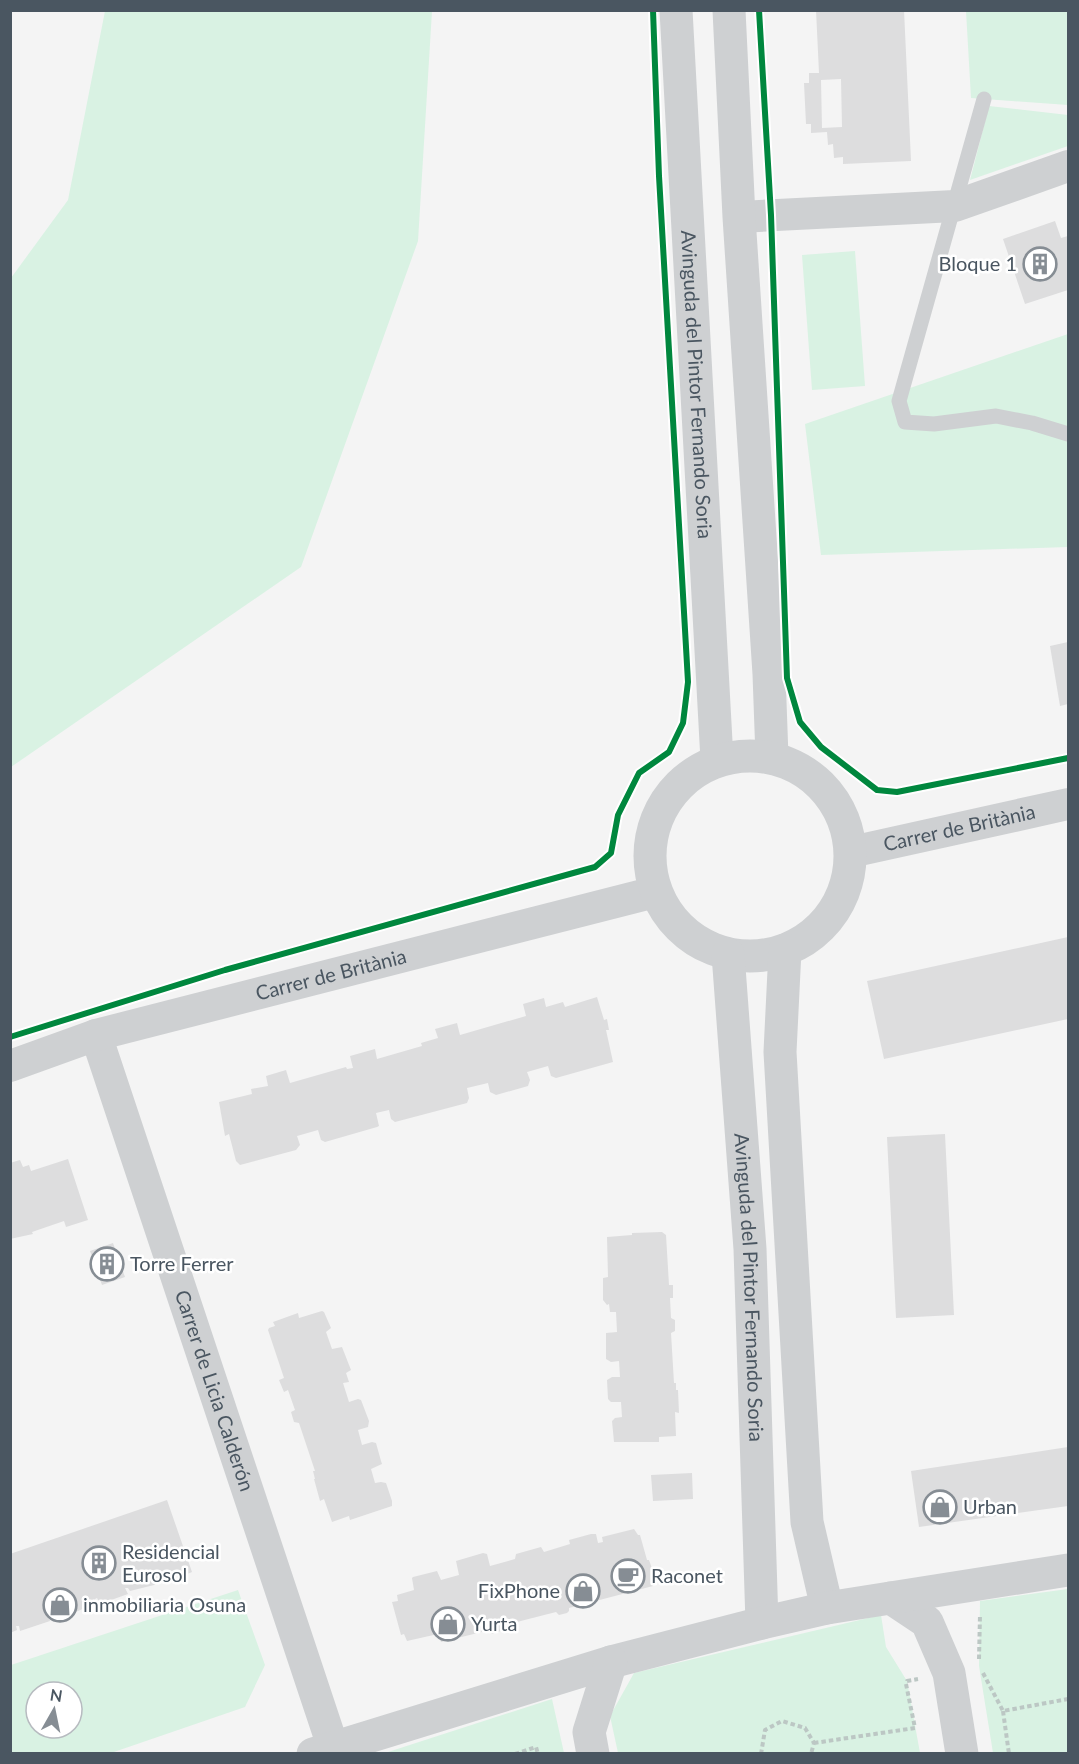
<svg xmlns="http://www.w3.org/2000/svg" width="1079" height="1764" viewBox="0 0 1079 1764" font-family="Lato,sans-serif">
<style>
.green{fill:#d9f2e3;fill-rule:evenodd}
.building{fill:#ddddde;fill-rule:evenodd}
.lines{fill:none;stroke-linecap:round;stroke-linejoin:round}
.path{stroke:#bcc7c4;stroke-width:4;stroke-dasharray:4.5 3;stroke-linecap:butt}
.service{stroke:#ced0d2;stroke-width:15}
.minor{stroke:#ced0d2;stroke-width:32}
.tertiary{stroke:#ced0d2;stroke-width:33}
.cycleway-casing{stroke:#fff;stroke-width:10}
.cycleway{stroke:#00873e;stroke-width:6}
.labels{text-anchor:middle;stroke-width:5;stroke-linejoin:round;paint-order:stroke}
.poi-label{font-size:20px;fill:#4a5661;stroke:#fff;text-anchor:start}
.street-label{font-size:20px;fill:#4a5661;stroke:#fff}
</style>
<rect width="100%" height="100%" fill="#f4f4f4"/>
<path class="green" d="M105 11H432L418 241 301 567 11 767V278L68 200Z
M966 11H1068V105L971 98Z
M989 106 1068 115V146L970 180Z
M855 251 865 386 812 390 802 255Z
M1068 334V547L821 555 805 424Z
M1068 1589V1753H993L979 1666 980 1601Z
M238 1590 265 1665 245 1707 111 1753H11V1665ZM36 1692H72V1728H36Z
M881 1615 886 1647 907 1681 920 1753H618L610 1716 634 1673Z
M552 1699 564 1753H385Z"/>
<path class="building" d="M816 10H904L911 161 843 164V157L834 158 833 144 828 145 827 132 811 133V124H806L804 83H809V73H819ZM841 79 842 127 822 128 821 80Z
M1055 221 1061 238 1068 236V290L1025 304 1003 239Z
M1068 642V704L1060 706 1050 646Z
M1068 937V1019L884 1059 867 981Z
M597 997 604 1020 607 1019 609 1030H606L613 1062 556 1078 551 1076 548 1066 527 1072 530 1080 528 1086 496 1095 490 1092 488 1083 467 1088 469 1098 467 1103 395 1122 391 1119 389 1110 376 1113 379 1126 377 1127 325 1142 321 1140 318 1130 297 1136 300 1145 296 1150 240 1165 236 1161 229 1134 225 1136 219 1102 252 1094 251 1089 268 1086 266 1076 286 1070 290 1083 346 1067 347 1069 353 1068 350 1056 375 1049 377 1059 422 1046 421 1043 438 1038 435 1029 457 1023 460 1035 526 1016 523 1004 544 998 546 1007 563 1002 565 1007Z
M945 1134 954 1315 896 1318 887 1137Z
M68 1159 88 1220 66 1227 64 1221 32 1232 33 1234 10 1239V1163L20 1160 23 1167 29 1165 31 1171Z
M662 1232 666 1235 669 1285H673V1298H670L671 1318 675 1320V1331L671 1333 674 1383H676V1390H678L679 1413 675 1412 676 1436 659 1437V1442H614L612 1421 615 1418 622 1417 621 1402H611L608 1399 607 1380 612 1377H620L619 1361 611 1362 606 1359V1333L617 1332 616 1312H610L609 1304 607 1305 603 1300V1278L608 1277 607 1237 632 1235V1233Z
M113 1243 125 1277 102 1285 90 1251Z
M322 1311 324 1312 331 1328 326 1332 332 1349 342 1347 351 1370 346 1373 349 1382 343 1383 349 1402 358 1399 361 1400 369 1421 368 1427 358 1430 362 1445 372 1442 376 1443 381 1461 382 1464 371 1469 375 1483 381 1482 386 1483 392 1501V1506L350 1520 349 1516 332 1522 324 1499 320 1501 314 1479H315L313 1471H315L299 1423 294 1422 291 1412 295 1410 288 1390 284 1392 279 1380 284 1378 268 1330 269 1328 275 1326 273 1322 298 1313 299 1318Z
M1068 1447V1506L919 1527 911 1471Z
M692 1473 693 1499 653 1501 651 1475Z
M167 1500 192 1572 178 1578 175 1571 173 1572 174 1575 154 1585 130 1591 128 1588H125L128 1594 100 1604 97 1598 95 1599 97 1603 78 1611 52 1618 50 1614 48 1615 50 1621 20 1631 19 1626H16L17 1630 10 1633V1554Z
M634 1529 638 1535H640L647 1560H649L655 1577H651L653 1586 569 1608V1611L567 1613 559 1615 556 1612 505 1625 504 1630 492 1634 486 1631 441 1642 438 1634 407 1641 404 1634 401 1635 392 1602 398 1601 397 1595 414 1590 412 1578 413 1577 437 1571 441 1580 459 1575 456 1561 483 1553 487 1554 490 1566 515 1559 516 1554 541 1547 544 1552 570 1544 569 1540 591 1534H596L598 1543 603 1542 602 1537Z"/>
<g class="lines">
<path class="path" d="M979 1659 980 1615
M983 1673 1003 1711 1068 1699
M1003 1711 1009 1754
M814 1743 915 1728 906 1684 907 1681 918 1679
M515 1754 536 1747 538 1754
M761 1754 765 1730 782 1721 805 1728 814 1743 811 1754"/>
<path class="service" d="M984 99 899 401 905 422 934 424 996 416 1032 423 1068 434"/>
<g class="minor">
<path d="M739 217 955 206 1068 166"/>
<path id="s1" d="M851 852 1068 804"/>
<path id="s2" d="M96 1035 333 1747"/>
<path id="s3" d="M10 1066 96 1035 655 892"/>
</g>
<g class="tertiary">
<path id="s4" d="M676 10 717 760"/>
<path d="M729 10 739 217 769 674 772 757"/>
<circle cx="750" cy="856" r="100"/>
<path d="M785 950 780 1052 807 1522 827 1608"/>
<path id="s5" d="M728 954 750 1249 762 1623"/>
<path d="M891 1598 927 1622 949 1673 962 1754"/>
<path d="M313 1754 611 1662 762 1623 827 1608 1068 1570"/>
<path d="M593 1754 589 1732 611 1662"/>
</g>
<g class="cycleway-casing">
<path id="cycleway" d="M759 10 771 215 787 678 800 722 821 747 877 790 897 792 1068 758
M10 1037 225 970 595 867 611 853 618 815 639 773 669 752 683 723 688 682 659 176 653 10"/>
</g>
<use href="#cycleway" class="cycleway"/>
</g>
<defs>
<g id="building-ring" transform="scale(1.725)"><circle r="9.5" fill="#fff" stroke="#868d94" stroke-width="1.5"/><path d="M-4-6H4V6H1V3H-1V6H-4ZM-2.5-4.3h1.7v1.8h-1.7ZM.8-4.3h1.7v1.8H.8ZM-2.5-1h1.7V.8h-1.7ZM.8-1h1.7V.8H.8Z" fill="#868d94"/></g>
<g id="shop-ring" transform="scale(1.725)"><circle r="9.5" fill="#fff" stroke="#868d94" stroke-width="1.5"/><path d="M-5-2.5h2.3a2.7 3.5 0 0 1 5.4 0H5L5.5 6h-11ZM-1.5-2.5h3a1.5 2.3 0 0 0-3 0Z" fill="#868d94"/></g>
<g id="cafe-ring" transform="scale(1.725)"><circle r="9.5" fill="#fff" stroke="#868d94" stroke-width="1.5"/><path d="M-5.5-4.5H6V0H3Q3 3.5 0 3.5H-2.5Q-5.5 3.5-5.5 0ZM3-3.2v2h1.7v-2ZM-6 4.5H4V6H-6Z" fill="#868d94"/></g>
</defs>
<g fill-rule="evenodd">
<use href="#building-ring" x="1040" y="264"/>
<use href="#building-ring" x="107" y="1264"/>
<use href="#shop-ring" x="940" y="1507"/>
<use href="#building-ring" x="99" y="1563"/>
<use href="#cafe-ring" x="628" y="1576"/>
<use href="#shop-ring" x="583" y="1591"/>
<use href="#shop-ring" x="60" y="1605"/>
<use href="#shop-ring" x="448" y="1624"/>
</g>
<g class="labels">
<g class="poi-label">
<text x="1017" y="271" text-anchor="end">Bloque 1</text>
<text x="130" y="1271">Torre Ferrer</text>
<text x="963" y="1514">Urban</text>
<text x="122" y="1559">Residencial<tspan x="122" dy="23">Eurosol</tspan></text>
<text x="651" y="1583">Raconet</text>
<text x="560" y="1598" text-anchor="end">FixPhone</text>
<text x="83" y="1612">inmobiliaria Osuna</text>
<text x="471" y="1631">Yurta</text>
</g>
<g class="street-label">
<text dy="7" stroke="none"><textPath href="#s4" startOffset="375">Avinguda del Pintor Fernando Soria</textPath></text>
<text dy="7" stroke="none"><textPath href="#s1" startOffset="111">Carrer de Britània</textPath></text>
<text dy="7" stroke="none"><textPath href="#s3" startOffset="334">Carrer de Britània</textPath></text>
<text dy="7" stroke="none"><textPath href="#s5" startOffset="334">Avinguda del Pintor Fernando Soria</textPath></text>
<text dy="7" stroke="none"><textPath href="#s2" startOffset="375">Carrer de Licia Calderón</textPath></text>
</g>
</g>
<rect width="1079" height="1764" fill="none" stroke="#4a5661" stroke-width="24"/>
<g transform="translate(54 1710) rotate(9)"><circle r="28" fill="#ffffff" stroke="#b7bbc0" stroke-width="1.5"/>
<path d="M0-4.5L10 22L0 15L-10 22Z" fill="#868d94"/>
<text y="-9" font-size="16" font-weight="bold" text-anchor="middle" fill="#4a5661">N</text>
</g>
</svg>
